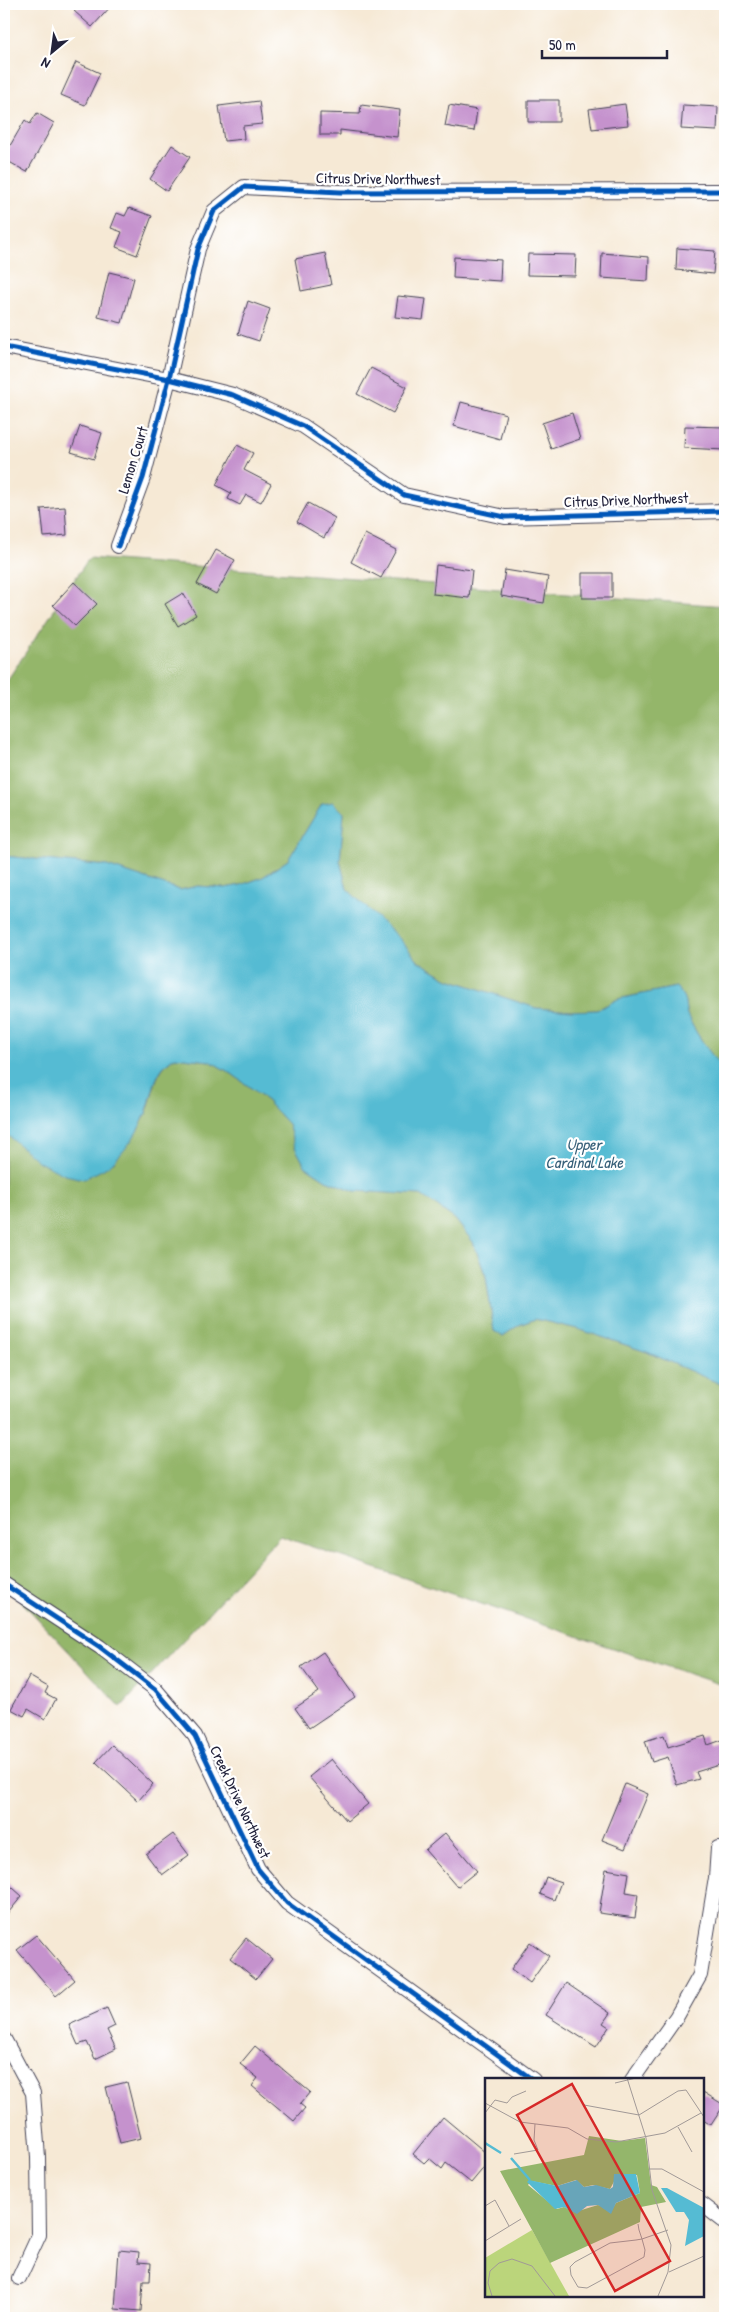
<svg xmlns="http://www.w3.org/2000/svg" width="729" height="2322" viewBox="0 0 729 2322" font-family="'Patrick Hand',sans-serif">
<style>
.forest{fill:#94b66b;stroke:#5b6c53}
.water{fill:#55bbd3;stroke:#3c6e87}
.building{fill:#c592cd}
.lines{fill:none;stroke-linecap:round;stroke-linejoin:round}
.minor-casing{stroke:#424052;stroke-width:16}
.minor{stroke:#fff;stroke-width:14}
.cycleway-casing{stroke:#fff;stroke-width:8}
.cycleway{stroke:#0057b8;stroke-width:5}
.labels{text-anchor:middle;stroke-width:4.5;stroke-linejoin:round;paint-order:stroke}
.street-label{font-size:15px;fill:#22223b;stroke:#fff}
.water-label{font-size:16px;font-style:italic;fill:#365f78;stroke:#fff}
.inset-river{fill:none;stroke:#55bbd3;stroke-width:2.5}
.inset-road{fill:none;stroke:#a19997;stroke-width:1}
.view{fill:#d62828;fill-opacity:0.15;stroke:#d62828;stroke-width:2.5}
.inset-edge{fill:none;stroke:#22223b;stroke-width:2.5}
</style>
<rect width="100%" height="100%" fill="#fff"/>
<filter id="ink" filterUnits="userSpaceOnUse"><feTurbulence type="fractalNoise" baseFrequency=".02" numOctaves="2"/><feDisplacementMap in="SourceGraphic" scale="10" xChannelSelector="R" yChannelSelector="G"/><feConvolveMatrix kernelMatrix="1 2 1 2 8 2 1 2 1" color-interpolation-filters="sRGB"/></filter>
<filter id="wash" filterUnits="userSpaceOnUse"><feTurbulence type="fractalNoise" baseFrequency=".0096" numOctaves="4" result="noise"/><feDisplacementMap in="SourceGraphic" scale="20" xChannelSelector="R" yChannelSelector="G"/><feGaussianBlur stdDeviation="1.12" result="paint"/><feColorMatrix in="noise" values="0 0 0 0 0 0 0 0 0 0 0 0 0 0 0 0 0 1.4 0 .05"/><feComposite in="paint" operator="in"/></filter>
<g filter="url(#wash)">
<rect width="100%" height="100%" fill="#f6e9d5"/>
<path class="forest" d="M89 558 725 606V1072C712 1055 699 1039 689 1019 682 1005 690 1002 676 987L618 999 597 1010 571 1011 536 1008 446 978 418 961 399 939 347 889 340 861 344 813 322 804 288 860 263 877 241 885 225 888 198 886 180 890 107 866 4 856V685Z
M175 1057 210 1061 232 1074 262 1096 288 1124 295 1147 305 1166 326 1180 355 1191 421 1195 455 1219 473 1242 486 1277 494 1331 503 1336 519 1325 535 1319 578 1329 647 1352 725 1386V1686L280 1536 121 1707 4 1583V1132L10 1136 114 1162C126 1147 138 1132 146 1114 155 1092 153 1071 175 1057Z"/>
<path class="water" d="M333 802 344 813 340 861 347 889 400 939 418 961 446 978 536 1008 571 1011 597 1010 618 999 676 987C690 1002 682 1005 689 1019 699 1039 712 1055 725 1072V1386L647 1352 578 1329 535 1319 519 1325 503 1336 494 1331 486 1276 473 1242 455 1219 421 1195 355 1191 326 1180 305 1166 295 1147 288 1124 262 1096 232 1074 210 1061 175 1057C153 1070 154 1092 146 1113 139 1130 128 1148 114 1161 107 1169 94 1173 84 1179L65 1175 39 1162 4 1132V856L107 866 180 890 198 886 225 888 241 885 263 877 288 860 322 804Z"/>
<g id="blocks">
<path class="building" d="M81 4H113L92 27 74 11Z
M76 62 100 73 85 105 61 95Z
M528 100H559V122H528Z
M259 101 262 124 243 126 244 139 224 141 219 106Z
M625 104 628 125 592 129 589 109Z
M361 105 400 110 397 137 340 130V135H320V113L360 114Z
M449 105 477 110 474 131 445 126Z
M683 105 718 107 717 131 681 129Z
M37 113 54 123 27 172 4 159V156L25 120 30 124Z
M172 145 190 157 167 191 150 179Z
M129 208 152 216 137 255 116 247 122 232 111 228 117 213 125 216Z
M677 248 715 251 713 274 676 270Z
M325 253 331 285 301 291 295 259Z
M602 253 649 257 648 281 601 278Z
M528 254 576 255 575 276 527 275Z
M454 257 501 260 500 281 453 278Z
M109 272 134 278 122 323 98 317Z
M398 296 426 299 423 320 395 317Z
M248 301 270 309 259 341 238 334Z
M371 368 407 387 393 413 357 394Z
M461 402 506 414 500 439 454 426Z
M572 413 580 439 551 449 542 423Z
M80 426 102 433 94 459 71 452Z
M685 426 725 427V450L684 448Z
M237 445 253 453 244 470 271 484 261 502 246 495 240 505 228 499 231 493 216 485Z
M308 503 335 518 324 538 297 522Z
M65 507 67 535 44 537 41 509Z
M365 534 396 550 381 578 351 562Z
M216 550 235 560 216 594 197 584Z
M436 565 472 570 469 598 433 594Z
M505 570 548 577 544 603 501 596Z
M582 573H612V598H582Z
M74 582 97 604 75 626 53 605Z
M183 593 196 615 178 626 165 604Z
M323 1652 355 1697 309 1728 295 1708 319 1692 301 1667Z
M29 1676 48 1687 45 1693 56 1699 45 1719 28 1709 24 1716 11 1709Z
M664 1735 668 1747 705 1736 708 1745 725 1739V1763L696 1772 699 1779 677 1785 668 1757 652 1762 645 1741Z
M112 1745 153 1784 138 1801 96 1762Z
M331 1759 368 1804 347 1821 309 1777Z
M625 1784 648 1794 625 1849 602 1840Z
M445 1833 477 1871 457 1887 425 1850Z
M173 1834 189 1855 162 1875 146 1854Z
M606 1869 629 1873 626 1892 638 1894 635 1918 599 1913Z
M546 1877 561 1882 554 1900 540 1894Z
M4 1880 22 1896 4 1918Z
M36 1935 75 1980 56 1996 17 1950Z
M246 1938 272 1959 256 1979 230 1958Z
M530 1942 549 1956 530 1983 511 1969Z
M566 1983 610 2013 603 2023 609 2027 596 2047 546 2015Z
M107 2008 115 2026 107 2030 116 2049 95 2059 87 2042 78 2045 69 2025Z
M255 2046 310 2092 300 2104 305 2108 294 2121 252 2086 258 2078 240 2064Z
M127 2082 141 2138 120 2143 106 2087Z
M703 2092 724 2105 711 2125 703 2120Z
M443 2117 486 2153V2165L471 2183 446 2163 442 2169 429 2158 424 2163 413 2154Z
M119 2250 139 2252 138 2262 151 2263 150 2281H143L141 2311 115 2309Z"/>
</g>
</g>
<g filter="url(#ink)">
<use href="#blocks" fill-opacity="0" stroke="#424052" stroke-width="1"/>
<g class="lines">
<g class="minor-casing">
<path id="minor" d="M4 347 169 379 233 395 303 426 404 495 505 517 725 511
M118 546 143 478 169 379 198 249 214 211 244 187 340 192 725 191
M4 1584 100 1647 155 1689 195 1736 258 1869 287 1903 533 2080
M4 2039 33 2093 38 2157 39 2235 19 2278
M632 2080 677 2016 700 1975 716 1878 718 1848 725 1852
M703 2205 725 2222"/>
</g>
<use href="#minor" class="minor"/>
<g class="cycleway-casing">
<path id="cycleway" d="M4 347 169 379 233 395 303 426 404 495 505 517 725 511
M118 546 143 478 169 379 198 249 214 211 244 187 340 192 725 191
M4 1584 100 1647 155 1689 195 1736 258 1869 287 1903 533 2080"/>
</g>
<use href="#cycleway" class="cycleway"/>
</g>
</g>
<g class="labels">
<g class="street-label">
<text transform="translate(378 179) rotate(1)" y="5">Citrus Drive Northwest</text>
<text transform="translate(133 460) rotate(-73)" y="5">Lemon Court</text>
<text transform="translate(626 500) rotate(-2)" y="5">Citrus Drive Northwest</text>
<text transform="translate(240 1802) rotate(65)" y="5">Creek Drive Northwest</text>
</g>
<g class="water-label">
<text x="584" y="1150">Upper<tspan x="584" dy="18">Cardinal Lake</tspan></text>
</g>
</g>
<g transform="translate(485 2078)">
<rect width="219" height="219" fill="#f6e9d5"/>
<path d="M47 152 84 218H0V180Z" fill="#bbd57b"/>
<path d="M104 58 137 63 160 60 166 107 172 109 181 124 156 129 155 144 65 185 15 93 99 77ZM133 96 152 97 155 115 131 125 125 135 121 130 113 127 90 134 79 129 72 131 43 107 46 103 72 108 91 102 99 109 108 107 125 111Z" fill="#94b66b" fill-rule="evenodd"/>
<path d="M129 96H151L155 115 131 125 126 136 113 127 102 128 92 136 79 129 70 131 42 104 44 102 72 108 92 102 99 109 111 107 125 111 128 109ZM176 110H182L219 130V158L200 168 204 142 199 134H191Z" fill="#55bbd3"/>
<path class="inset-river" d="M36 0H55M0 65 16 75M26 80 45 102"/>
<path class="inset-road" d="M142 0 161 60 167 112 186 167 183 194 173 218M130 5 151 0M88 10 99 27 154 37 193 13 201 12 219 39M0 25 35 44 83 50 102 61 131 64 180 55 216 35M0 35 10 22 22 25 27 19 41 13M193 49 207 74M29 76 53 72 49 62 50 46M164 91H177L219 114M0 128 10 122 24 148M153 146 154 152 157 161 160 172 159 179 102 210 93 209 86 197 85 189 90 184 125 165 151 162 157 161 183 152M0 163 36 141M184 194 219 178M7 218 3 205 5 193 14 185 27 181 47 188 70 218"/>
<path class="view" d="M87 6 185 183 130 213 32 37Z"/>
<rect width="219" height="219" class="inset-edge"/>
</g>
<rect width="729" height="2322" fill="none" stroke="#fff" stroke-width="20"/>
<g transform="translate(52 52) rotate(209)" stroke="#ffffff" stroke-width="4" paint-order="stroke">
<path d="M0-4L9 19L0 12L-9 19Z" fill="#22223b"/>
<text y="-8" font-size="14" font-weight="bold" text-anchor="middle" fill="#22223b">N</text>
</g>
<path d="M542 50v8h125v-8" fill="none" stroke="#22223b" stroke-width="2.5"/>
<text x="549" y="50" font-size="15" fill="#22223b" stroke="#ffffff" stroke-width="4" paint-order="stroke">50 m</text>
</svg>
